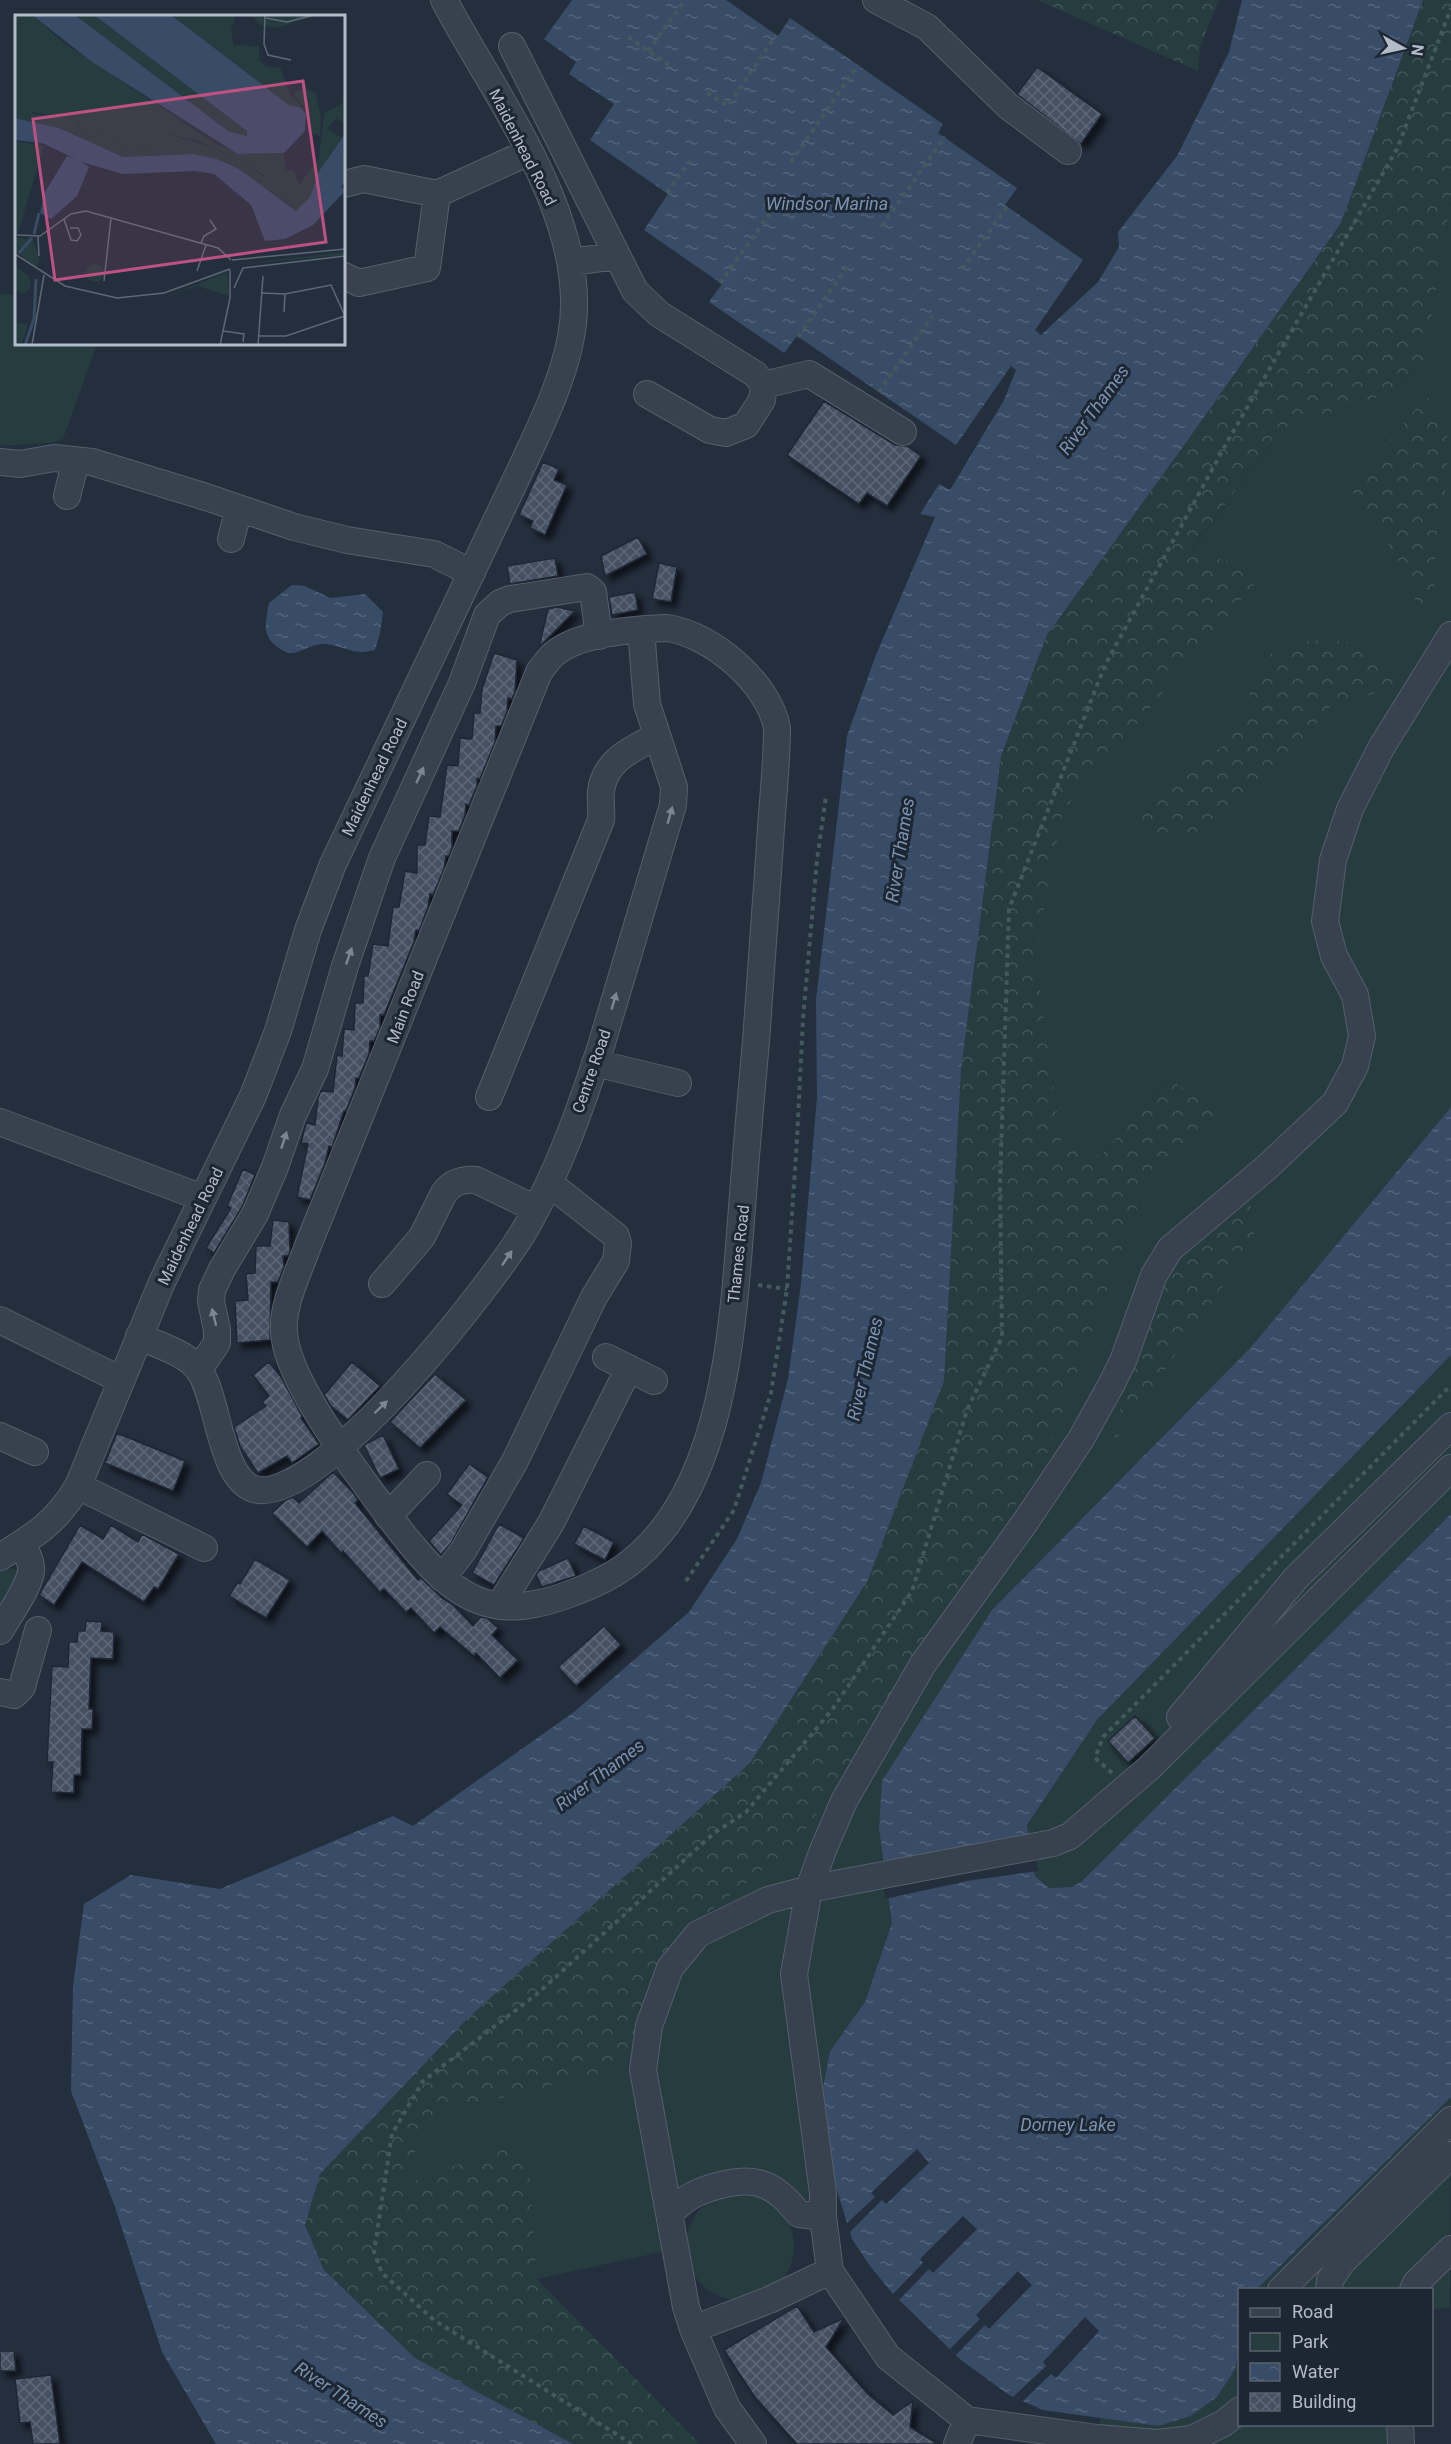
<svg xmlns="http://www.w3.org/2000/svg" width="1451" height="2444" viewBox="0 0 1451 2444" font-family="Roboto,sans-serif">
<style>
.green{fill:#263c3f}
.forest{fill:url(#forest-crowns)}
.water{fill:url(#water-ripples)}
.pier{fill:#242f3e}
.building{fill:url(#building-cross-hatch);stroke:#1f2835;stroke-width:1.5;filter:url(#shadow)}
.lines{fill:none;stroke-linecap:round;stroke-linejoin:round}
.minor-casing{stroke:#565f6c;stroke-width:28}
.path{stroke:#44595c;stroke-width:4;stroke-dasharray:4.5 4.5;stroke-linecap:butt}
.minor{stroke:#38414e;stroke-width:26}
.oneway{fill:#7c8592}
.labels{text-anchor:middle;stroke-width:6;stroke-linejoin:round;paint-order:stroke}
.street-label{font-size:16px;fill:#b4bcc9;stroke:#1d2633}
.water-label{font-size:18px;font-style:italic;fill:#7c92b1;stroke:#1d2633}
.inset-river{fill:none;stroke:#394c67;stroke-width:3}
.inset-road{fill:none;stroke:#5e6776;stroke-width:1.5}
.view{fill:#bd5182;fill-opacity:0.15;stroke:#bd5182;stroke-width:3}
.inset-edge{fill:none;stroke:#b4bcc9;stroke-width:3}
</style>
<defs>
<pattern id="forest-crowns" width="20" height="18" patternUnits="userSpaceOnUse" patternTransform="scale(1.5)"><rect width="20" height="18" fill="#263c3f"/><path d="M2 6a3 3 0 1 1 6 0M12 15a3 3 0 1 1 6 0" fill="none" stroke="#435659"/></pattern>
<pattern id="water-ripples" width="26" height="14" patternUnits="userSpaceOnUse" patternTransform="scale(1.5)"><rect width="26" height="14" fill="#394c67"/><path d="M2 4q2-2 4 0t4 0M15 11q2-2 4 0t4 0" fill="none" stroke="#53647b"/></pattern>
<pattern id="building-cross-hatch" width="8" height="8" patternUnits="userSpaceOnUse" patternTransform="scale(1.5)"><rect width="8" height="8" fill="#455162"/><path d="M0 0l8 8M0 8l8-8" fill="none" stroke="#5d6877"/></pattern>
<filter id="shadow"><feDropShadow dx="5.5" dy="5.5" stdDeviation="3" flood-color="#0009"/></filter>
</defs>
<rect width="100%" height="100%" fill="#242f3e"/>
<path class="green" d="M1451 201V1107L1251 1347 992 1610 879 1829 892 1923 865 2002 830 2051 823 2087 826 2141 836 2187 810 2200 801 2201 686 2185 666 2251 537 2279 528 2155 406 2185 424 2117 634 2064 664 1964 709 1912 794 1845 858 1753 1048 1452 1151 1170 1219 1114 1168 1078 1101 1156 1062 1146 1035 956 1063 811 1262 574 1192 550 1282 429 1388 394 1424 362Z
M0 294 16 295V344H97L63 439 51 443 0 446Z
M1451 1355V1514L1081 1882 1072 1887 1049 1888 1035 1876 1027 1825 1097 1720Z
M6 1566 19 1572 0 1605V1570Z
M1451 2097 1450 2308 1432 2309V2290H1257Z
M686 2246a54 54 0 1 1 108 0a54 54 0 1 1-108 0Z
M1239 2351V2399L1188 2433 1099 2429 1100 2418 1158 2426 1235 2369Z
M1240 2424 1390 2425 1392 2444H1192Z"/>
<path class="forest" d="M1037 0H1219L1200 47 1198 71Z
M1423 0H1451V201L1424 362 1388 394 1282 429 1192 549 1263 574 1063 811 1035 956 1062 1146 1101 1156 1168 1078 1220 1114 1151 1170 1048 1452 972 1576 858 1753 794 1846 709 1912 664 1964 634 2065 424 2117 407 2184 501 2148 528 2155 537 2279 700 2444H573L414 2358 324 2270 305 2225 320 2174 466 2020 750 1763 944 1381 961 1071 1001 756 1047 635 1185 444 1341 223Z
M1427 395 1449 440 1445 497 1435 543V600L1421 614 1402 568 1382 533 1355 511 1353 487Z
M1321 640 1356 643 1399 674 1392 688 1330 707 1309 732 1290 765 1254 795 1202 830 1159 845 1142 820 1146 808 1180 775 1228 743 1265 659 1282 644Z
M1249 1195 1255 1241 1113 1444 1124 1387 1168 1266Z"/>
<path class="water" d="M572 0H726L778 36 790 18 943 124 938 133 1017 188 1005 205 1083 260 1035 330 1041 335 1098 282 1119 247 1118 232 1177 156 1229 52 1242 0H1423L1341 223 1185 444 1047 635 1001 756 961 1071 944 1381 868 1580 750 1763 466 2020 320 2174 305 2225 324 2270 415 2358 573 2444H216L162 2352 115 2207 71 2091 73 1986 84 1904 131 1875 220 1889 393 1816 413 1826 574 1712 689 1612 737 1539 761 1483 788 1379 801 1284 817 1098 816 1000 847 736 876 655 935 517 920 514 939 484 950 490 1004 400 1016 370 1011 366 956 445 797 336 784 353 709 302 722 284 644 230 668 194 590 140 614 104 569 74 576 62 544 39Z
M292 585 305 586 330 598 365 594 383 612 380 633 375 650C351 656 347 646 325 644 313 643 304 651 293 653 286 654 282 650 276 646 261 634 266 621 269 603Z
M1451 1107V1355L1097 1720 1027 1825 1035 1876 1049 1888 1072 1887 1081 1882 1451 1514V2097L1257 2289 1240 2290 1239 2351 1235 2369 1217 2397 1190 2416 1158 2426 1043 2410 1009 2395 961 2360 893 2294 870 2266 852 2239 836 2187 826 2141 823 2087 830 2051 865 2002 892 1923 879 1829 882 1781 992 1610 1251 1347Z"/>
<path class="pier" d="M1032 1834 1038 1871 967 1881 885 1899 880 1861 937 1857 977 1850Z
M917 2149 929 2163 886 2204 882 2200 849 2233 846 2224 875 2197 871 2193Z
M963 2216 977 2229 933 2273 929 2269 899 2300 893 2294 923 2263 920 2259Z
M1018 2271 1032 2285 989 2329 985 2325 956 2355 950 2349 980 2319 976 2315Z
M1085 2317 1099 2331 1056 2378 1051 2374 1023 2401 1013 2397 1046 2366 1043 2362Z"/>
<path class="building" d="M1037 67 1102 114 1081 144 1017 94Z
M824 401 895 445 907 446 921 456 887 506 867 493 859 504 787 455Z
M543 462 559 469 554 480 567 485 545 535 530 528 533 521 519 515Z
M638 537 647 554 605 576 601 556Z
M555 558 558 576 510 584 507 566Z
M659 563 677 567 671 602 652 599Z
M635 592 638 610 612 615 609 597Z
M557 607 575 611 539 647 548 609Z
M494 653 517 660 515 692 512 699 508 698 507 712 501 726H496L495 742 480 779 477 778V786L469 805 466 804 465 815 459 831H452V848L449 856H446L444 869 433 895 430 894 428 907 419 931 416 930 414 942 384 1015H380V1028L374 1041H370L369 1054 359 1078H356L355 1088 346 1111H344L332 1147 329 1146 325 1163 310 1200 297 1197 308 1144 301 1143 306 1123 315 1125 318 1098 321 1091 333 1092 337 1055 342 1056 344 1029 354 1030 355 1003H363L364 976H368L373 944 388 946 393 907H399L405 871 417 873V845H425L429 816 440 817 447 765 458 766 460 738 472 739 474 713H480L482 689Z
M243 1169 255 1175 242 1207 214 1253 206 1248 231 1208 227 1206Z
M273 1220 289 1222 290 1252 288 1256H283L284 1267 278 1282H271L270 1340 237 1343 235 1301 248 1300 246 1274 255 1273 256 1246H270Z
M269 1362 281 1377 302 1416 301 1418 319 1444 292 1463 287 1456 258 1473 240 1446 234 1427 266 1406 262 1402 269 1396 253 1375Z
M352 1362 380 1386 348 1420 331 1406 324 1395Z
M435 1374 466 1400 420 1448 390 1422Z
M117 1433 185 1461 173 1491 105 1463Z
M383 1435 399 1469 380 1478 364 1445Z
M469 1464 488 1477 451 1543 441 1555 429 1541 462 1505 447 1494Z
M333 1472 354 1494 358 1500 355 1503 418 1580 421 1578 442 1598 452 1604 473 1626 481 1617 487 1618 498 1628 492 1635 518 1660 500 1678 476 1653 474 1656 440 1627 434 1633 411 1608 406 1612 384 1589 380 1592 343 1551 341 1553 322 1531 307 1547 272 1513 286 1500 293 1497 299 1503Z
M499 1524 524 1538 494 1585 472 1573Z
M80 1525 103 1539 111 1525 138 1542 142 1534 179 1554 158 1589 154 1587 144 1602 82 1562 54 1605 39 1595Z
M584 1526 614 1542 605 1560 574 1544Z
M568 1558 576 1576 542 1587 536 1575 539 1571Z
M255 1559 290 1580 266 1618 229 1596 238 1582 240 1584Z
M86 1621 102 1622 101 1631 114 1632 113 1659 91 1658 89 1709H93L92 1729H82L81 1775H74V1793L51 1792 53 1762H47L52 1666 68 1667 69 1642H77L78 1631H85Z
M604 1626 621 1645 576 1686 558 1667Z
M1135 1716 1155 1738 1128 1763 1108 1741Z
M797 2306 814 2332 844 2318 826 2347 868 2394 893 2415 913 2401 910 2427 938 2444H797L754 2396 724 2350Z
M0 2351H14L16 2371H0Z
M51 2375 60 2444H33L30 2422 20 2423 15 2379Z"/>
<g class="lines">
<g class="minor-casing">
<path id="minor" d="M876 0 927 27 1008 106 1068 151
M512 46 635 291 659 314 755 374 764 385 762 400 746 425 726 433 710 430 647 394
M344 184 364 179 437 194 529 152
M570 262 617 256
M344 276 359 283 427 268 437 194
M764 385 809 374 903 432
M0 462 20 464 54 458 92 462 206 497 294 527 347 540 434 554 472 573
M67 496 76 460
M231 539 239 508
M667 628C711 634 769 683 777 728 777 766 772 805 770 844 765 910 761 975 756 1041 751 1097 746 1152 742 1208 734 1309 728 1440 667 1524 641 1559 615 1577 575 1592 498 1622 461 1605 410 1543 390 1519 372 1493 353 1467 331 1435 286 1371 284 1332 282 1304 298 1274 307 1248L539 672C544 666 548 659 554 654 578 633 636 629 667 628Z
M595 1063 678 1083
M489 1097 601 820C602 810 600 801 601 791 605 760 632 749 657 736
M0 1122 203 1198
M382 1284 422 1237 444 1193C452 1182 463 1179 476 1180L536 1209
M0 1320 121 1380
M139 1336C157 1345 185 1352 198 1369 218 1393 219 1478 254 1489 318 1509 497 1279 527 1226 559 1170 581 1107 601 1046L673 805 674 787 647 704 641 630
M606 1357 654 1381
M199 1369 217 1343V1330L211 1301 212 1290 222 1269 255 1214 275 1167 293 1115 315 1069 345 966 382 858 462 683 487 615 500 603 510 599 587 587 593 592 599 636
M0 1436 35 1452
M78 1486 204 1548
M388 1516 427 1475
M0 1557C34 1536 57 1522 78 1486L162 1282 253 1096 278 1031 308 930 333 864 525 460C543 421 563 380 571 337 593 222 495 97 444 0
M442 1578 463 1551 515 1461 594 1297 616 1261 618 1243 616 1236 549 1183
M499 1606 551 1523 629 1368
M0 1631C9 1615 29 1588 31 1571 32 1561 26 1552 22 1543
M0 1692 14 1695 22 1687 38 1630
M1180 1717 1296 1578 1451 1426
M670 2213C677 2207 684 2199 693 2195 709 2187 739 2178 758 2183 776 2187 788 2201 799 2214L823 2217
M1281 2290 1451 2120
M1329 2290 1330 2280 1342 2262 1451 2155
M1413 2290 1416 2283 1451 2249
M693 2329 769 2300 830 2271
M1240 2410 1224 2423 1192 2439 1157 2443 1097 2438 967 2420 888 2357 830 2271 823 2217V2193L794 1974 809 1889 1053 1843 1070 1836 1149 1768 1451 1468
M1400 2424 1401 2444
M753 2444 727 2408 693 2329 686 2307 643 2070 649 2026 670 1968 698 1934 768 1900 809 1889 823 1850 844 1801 923 1664 1026 1521 1081 1439 1111 1385 1123 1361 1154 1275 1170 1249 1266 1168 1335 1103 1355 1066 1362 1036 1355 995 1334 956 1325 921 1333 860 1350 809 1381 748 1451 635
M957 2444 967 2420"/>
</g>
<path class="path" d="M628 37 669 65
M648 51 685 0
M707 93 728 106 776 35
M791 162 858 65
M667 193 693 157
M882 226 945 137
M962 269 1007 207
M720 283 773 209
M798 337 849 264
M879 392 932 316
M758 1285 787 1289
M686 1581 734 1510 771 1393 787 1289 797 1139 803 1019 817 860 826 796
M1112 1773 1095 1758 1103 1737 1451 1385
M632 2444 434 2320 382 2273 374 2252 392 2134 423 2081 537 1994 713 1834 746 1812 832 1710 912 1591 967 1410 1002 1337 1000 1184 1009 909 1105 665 1230 437 1397 149 1451 8"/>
<use href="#minor" class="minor"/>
</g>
<defs><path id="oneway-solid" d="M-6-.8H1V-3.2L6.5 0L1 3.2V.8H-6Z" transform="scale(1.5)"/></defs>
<g class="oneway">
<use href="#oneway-solid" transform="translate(420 775) rotate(-65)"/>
<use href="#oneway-solid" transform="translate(670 815) rotate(-74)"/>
<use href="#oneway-solid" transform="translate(349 956) rotate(-71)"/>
<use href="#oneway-solid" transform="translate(614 1001) rotate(-74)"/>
<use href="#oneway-solid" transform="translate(284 1140) rotate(-72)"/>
<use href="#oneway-solid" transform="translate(507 1258) rotate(-56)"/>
<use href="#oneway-solid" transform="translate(214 1317) rotate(-104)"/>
<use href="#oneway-solid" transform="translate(381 1407) rotate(-44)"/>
</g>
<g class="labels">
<g class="street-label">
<text transform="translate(523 147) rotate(63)" y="6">Maidenhead Road</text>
<text transform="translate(374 777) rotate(-64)" y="6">Maidenhead Road</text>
<text transform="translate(405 1007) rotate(-69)" y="6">Main Road</text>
<text transform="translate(591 1071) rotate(-71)" y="6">Centre Road</text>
<text transform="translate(190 1226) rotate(-64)" y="6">Maidenhead Road</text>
<text transform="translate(738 1254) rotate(-84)" y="6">Thames Road</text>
</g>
<g class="water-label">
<text x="827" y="210">Windsor Marina</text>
<text transform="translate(1094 410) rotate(-54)" y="6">River Thames</text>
<text transform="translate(900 850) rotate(-81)" y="6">River Thames</text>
<text transform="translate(865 1369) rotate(-77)" y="6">River Thames</text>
<text transform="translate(600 1775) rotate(-37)" y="6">River Thames</text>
<text x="1068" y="2131">Dorney Lake</text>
<text transform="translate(341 2395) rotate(33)" y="6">River Thames</text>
</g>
</g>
<g transform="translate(15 15)">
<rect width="330" height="330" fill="#242f3e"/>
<path d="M0 0H17L49 28 203 130 229 139 269 138 271 155 279 156 284 170 270 176 276 186 268 185 251 162 232 148 184 126 152 119 150 129 130 135 113 134 84 116 82 124 68 116 62 105 7 95 0 89ZM60 0H79L232 116V121L213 116ZM156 0H221L216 16 219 30 244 31V45L251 51 265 53 276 80 291 95 292 105 289 95 274 90ZM237 0 280 2 285 0H330V1H300L261 13 245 10ZM290 72 301 79 306 102 305 121 297 118 292 95 278 79ZM330 237V240L226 249 233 248ZM71 258a9 9 0 1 1 18 0a9 9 0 1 1-18 0ZM0 251 14 261 16 271 10 279 0 275ZM0 307 13 310 6 330H0Z" fill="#263c3f"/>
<path d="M330 87V109L321 103 312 114 327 123 304 156 295 182 282 196 224 154 178 139 108 142 44 113 0 103V89L20 99 58 101 68 116 82 124 84 116 113 134 130 135 150 129 151 125 141 119 144 112 152 119 199 133 232 148 247 161 259 162 268 185 275 186 270 173 284 170 304 143 309 98ZM93 99 113 119V125L92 113ZM0 126 29 131 3 218H0ZM0 222 18 225 25 245 21 252 0 236ZM212 257 214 281 182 271 145 284Z" fill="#263c3f"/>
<path d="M17 0H60L213 116 232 121V116L79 0H156L274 90 286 93 291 99 290 116 269 138 223 139 77 47ZM0 103 44 113 108 142 178 139 202 144 224 154 281 196 295 182 304 156 330 119V168L326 171 330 176 298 210 270 224 250 226 236 190 199 159 180 156 108 159 66 147 74 152 62 181 36 204 25 198 30 177 52 141 61 144 27 128 0 125Z" fill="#394c67"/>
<path class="inset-river" d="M19 219 24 198M4 238 17 223M10 330 19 304 21 264"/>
<path class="inset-road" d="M250 0 249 29 253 40 276 45M251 3 272 7 299 0M49 204 56 225 62 226 66 220 63 213H55M2 220 25 221 56 199 71 196 203 233 216 245M23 221 24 241M186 228 189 221 201 214 195 205M0 239 50 271 102 283 149 278 215 254M217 245 330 234M182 256 191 230M89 266 96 203M219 273 228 253 330 241M246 278 270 279 316 270 330 301M269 297 270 279M208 316 229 319 228 327M243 321H271L330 301M17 330 29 260M205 330 215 283V255M243 330 248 261"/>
<path class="view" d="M288 66 311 227 40 265 18 104Z"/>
<rect width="330" height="330" class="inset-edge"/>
</g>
<rect x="1238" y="2288" width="195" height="138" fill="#1d2633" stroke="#59626f" stroke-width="1.5"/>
<rect x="1250" y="2308" width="30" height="9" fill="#38414e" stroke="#59626f" stroke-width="1.5"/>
<text x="1292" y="2318" font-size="18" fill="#b4bcc9">Road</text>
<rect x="1250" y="2333" width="30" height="18" fill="#263c3f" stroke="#59626f" stroke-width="1.5"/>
<text x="1292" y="2348" font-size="18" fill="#b4bcc9">Park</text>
<rect x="1250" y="2363" width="30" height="18" fill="url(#water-ripples)" stroke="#59626f" stroke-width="1.5"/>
<text x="1292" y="2378" font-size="18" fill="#b4bcc9">Water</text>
<rect x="1250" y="2393" width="30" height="18" fill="url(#building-cross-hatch)" stroke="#59626f" stroke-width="1.5"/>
<text x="1292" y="2408" font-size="18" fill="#b4bcc9">Building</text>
<g transform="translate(1403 48) rotate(98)" stroke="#1d2633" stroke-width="4.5" paint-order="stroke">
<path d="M0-4.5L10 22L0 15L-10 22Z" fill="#b4bcc9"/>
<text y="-9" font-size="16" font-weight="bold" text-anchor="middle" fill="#b4bcc9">N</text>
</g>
</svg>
